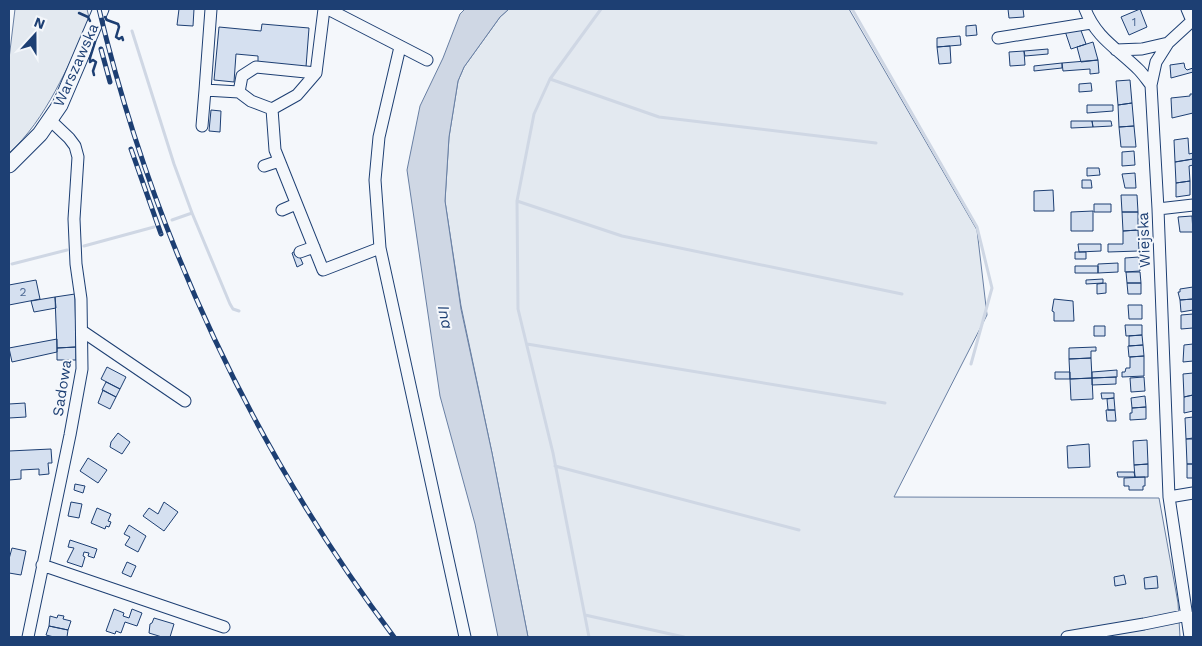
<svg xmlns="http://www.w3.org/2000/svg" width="1202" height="646" viewBox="0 0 1202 646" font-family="'Work Sans',sans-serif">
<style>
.green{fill:#e3e9f0;stroke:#687fa3}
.water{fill:#cfd7e4;stroke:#687fa3}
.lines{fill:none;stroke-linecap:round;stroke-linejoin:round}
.stream{stroke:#cfd7e4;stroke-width:3}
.building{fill:#d5e0f0;stroke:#1d3f73}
.minor-casing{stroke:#1d3f73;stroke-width:13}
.major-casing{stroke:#1d3f73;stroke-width:17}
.minor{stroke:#f4f7fb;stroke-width:11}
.major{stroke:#f4f7fb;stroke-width:15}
.rail-casing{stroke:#1d3f73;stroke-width:5}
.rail{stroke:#f4f7fb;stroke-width:3;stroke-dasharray:9;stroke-linecap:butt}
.wall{stroke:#1d3f73;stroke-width:2.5}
.labels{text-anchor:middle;stroke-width:4;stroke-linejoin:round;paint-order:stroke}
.number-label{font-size:12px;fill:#4b6792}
.street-label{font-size:15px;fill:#1d3f73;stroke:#f4f7fb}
.water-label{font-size:16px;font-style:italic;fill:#1d3f73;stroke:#f4f7fb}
</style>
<rect width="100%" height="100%" fill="#f4f7fb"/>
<path class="green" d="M15 9H87L90 22C67 66 47 119 9 153V59Z
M509 9H849L977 230 987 315 894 497 1159 498 1178 603 1180 637H528L492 453 461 306 445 201 449 137 458 81 464 67 500 17Z"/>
<path class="water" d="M465 9H509L500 17 464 67 458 81 449 137 445 201 461 309 492 453 528 637H498L475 524 440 396 407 170 420 106 443 58 460 14Z"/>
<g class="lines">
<path class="stream" d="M852 9 977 227 992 288 971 364
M132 31 174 164 192 213 230 304 233 309 239 311
M550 79 659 117 876 143
M517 201 622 236 902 294
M172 220 192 213
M84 246 154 227
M12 264 67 250
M527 344 885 403
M555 466 799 530
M585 615 684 637
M589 637 553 453 518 309 517 201 534 114 550 79 601 9"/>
</g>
<path class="building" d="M179 9H194L193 26 177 25Z
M1008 9H1023L1024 17 1009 18Z
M1140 9 1147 27 1129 35 1121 17Z
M262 24 309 28 306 67 258 63V56L236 54 234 82 214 80 219 27 261 31Z
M976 25 977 35 966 36V26Z
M1080 28 1086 44 1071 49 1065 31Z
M960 36 961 45 937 47V38Z
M1093 42 1098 60 1081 62 1077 47Z
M950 46 951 63 939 64 937 47Z
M1048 49V54L1025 56 1024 51Z
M1024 51 1025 65 1010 66 1009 52Z
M1098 60 1099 73 1090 74V69L1063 71 1062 63Z
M1062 63V68L1034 71V66Z
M1184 63 1185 68 1187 70 1193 68V72L1171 78 1170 65Z
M1130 80 1132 103 1118 105 1116 81Z
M1091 83 1092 91 1079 92V84Z
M1190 94H1193V113L1172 118 1171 98 1190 96Z
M1132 103 1134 126 1119 127 1118 105Z
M1087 105H1113V111L1087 113Z
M211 110 221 111 220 132 209 131Z
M1071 121H1092L1093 127 1071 128Z
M1092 121H1111L1112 126 1093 127Z
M1134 126 1136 147H1121L1119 127Z
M1188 138 1189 154 1193 153V159L1175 162 1174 140Z
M1134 151 1135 165 1122 166V152Z
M1193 159V165L1189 166 1190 181 1176 183 1175 162Z
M1087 168H1099L1100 175 1087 176Z
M1135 173 1136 188H1125L1122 174Z
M1082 180H1091L1092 188H1082Z
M1190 181V195L1176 197V183Z
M1053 190 1054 211H1034V191Z
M1121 195H1137L1138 212H1122Z
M1094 204H1111V212H1094Z
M1093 211V231H1071V212Z
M1122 212H1138V230L1123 231Z
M1192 216 1193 232H1180L1178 217Z
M1138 230 1139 251 1108 252V244H1123V231Z
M1078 244H1101V251L1079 252Z
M297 250 303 264 297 267 292 253Z
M1075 252H1086V259H1075Z
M1139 257 1140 271 1125 272V258Z
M1118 263V272L1098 273V264Z
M1075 266H1098V273H1075Z
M1126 272H1140L1141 283H1127Z
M1103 279V283L1086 284V280Z
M36 280 40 299 9 305V285Z
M1106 283V293L1097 294V284Z
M1127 283H1141V294H1128Z
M1193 287V299L1180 300 1178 292H1180V289Z
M75 294 76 347 57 348 55 297Z
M55 297 56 308 34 312 31 301Z
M1054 299 1073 301 1074 321H1054V312L1052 311Z
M1193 299V310L1181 312 1180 300Z
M1128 305H1142V319H1129Z
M1193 314V328L1181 329V315Z
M1125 325H1142V335L1126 336Z
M1094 326H1105V336H1094Z
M1142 335 1143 345 1129 346V336Z
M57 339V352L12 362 9 348Z
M1193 344V361L1183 362 1184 345Z
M1143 345 1144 356 1129 357 1128 346Z
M76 347V360H57V348Z
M1096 347V351H1091V358L1069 359V348Z
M1144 356V376L1122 377V372H1125L1126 368H1130V357Z
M1091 358 1092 378 1070 379 1069 359Z
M107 367 126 377 120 389 101 379Z
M1117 370V377L1092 378V372Z
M1055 372H1070V379H1055Z
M1193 373V395L1184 397 1183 374Z
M1116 377V384L1092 385V378Z
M1144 377 1145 391 1131 392 1130 378Z
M1092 378 1093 399 1071 400 1070 379Z
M106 382 120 389 116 397 102 390Z
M103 390 116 397 110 409 98 403Z
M1101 393H1114V398L1102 399Z
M1193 395V411L1184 413V397Z
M1145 396 1146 407 1132 408 1131 398Z
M1114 398 1115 410H1108L1107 399Z
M25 403 26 417 9 418V404Z
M1146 407V419L1130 420V413H1132V408Z
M1106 410H1115L1116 421H1107Z
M1193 417V438L1186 439 1185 418Z
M118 433 130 442 122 454 110 447 111 442Z
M1186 439H1193V464H1187Z
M1147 440 1148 464 1134 465 1133 441Z
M1089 444 1090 467 1068 468 1067 446Z
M51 449 52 463H48L49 474 39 475V469L21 470V479L9 480V451Z
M88 458 107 470 98 483 80 471Z
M1148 464V477H1135L1134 465Z
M1187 464H1193V478H1187Z
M1117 472H1134L1135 477H1118Z
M1145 477V486H1143V490H1129V486H1124V478Z
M75 484 85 486 83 493 74 490Z
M71 502 82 504 79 518 68 516Z
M164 502 178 512 164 531 143 516 149 508 158 514Z
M97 508 111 514 108 521 111 522 109 527 106 526 105 529 91 523Z
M129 525 146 536 138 552 125 545 130 537 124 534Z
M70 540 97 549 94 558 88 556 89 553 84 552 83 556 85 557 82 567 67 562 74 548 68 547Z
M12 548 26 551 21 575 9 573V559Z
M127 562 136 566 131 577 122 573Z
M1124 575 1126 584 1115 586 1114 577Z
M1157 576 1158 588 1145 589 1144 578Z
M114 609 124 613 123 616 129 618 132 609 142 613 137 626 125 622 121 633 116 631 115 634 106 631Z
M58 615 64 616 63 619 71 621 68 630 49 626 50 616 57 618Z
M154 618 174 624 170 637H162L149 633 150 624 152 623Z
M49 626 68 630 67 637H54L46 635Z"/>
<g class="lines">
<g class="minor-casing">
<path id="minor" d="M211 9 205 90 239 92 251 101 272 109 297 95 316 73 324 9
M328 9 427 60
M1085 9C1096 38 1118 49 1139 70 1143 74 1147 80 1151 85L1158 209 1169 497 1190 637
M1187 9 1192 21
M998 38 1091 23
M1116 50 1142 49 1168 43
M1151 85 1156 62 1168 43 1193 20
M239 92 242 76 256 67 316 73
M272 109 275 150 323 270 380 248 375 180 379 137 400 47
M202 126 205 90
M264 166 279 161
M1158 209 1193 205
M282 210 296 204
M380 248 465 637
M300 252 314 247
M82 331 185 401
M1169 497 1193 493
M42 565 224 627
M28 637 70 435 82 369 81 299 76 264 74 219 78 157 75 146 69 138 50 120
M1067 637 1144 624 1188 615"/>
</g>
<g class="major-casing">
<path id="major" d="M9 165 40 134 60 105 101 9"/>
</g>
<use href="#minor" class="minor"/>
<use href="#major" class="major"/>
<g class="rail-casing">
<path id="rail" d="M99 9C153 236 254 451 394 637
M101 49 110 82
M131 149 161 234"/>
</g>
<use href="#rail" class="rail"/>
<path class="wall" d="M79 13 88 17 90 21
M105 17 107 20 118 24 119 27 116 37 119 39 122 37 123 40
M94 75 93 71 96 62 93 60 90 62V58L95 42"/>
</g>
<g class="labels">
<g class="number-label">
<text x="1134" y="26">1</text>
<text x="23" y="296">2</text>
</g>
<g class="street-label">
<text transform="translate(76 65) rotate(-66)" y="5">Warszawska</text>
<text transform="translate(1144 240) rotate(-92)" y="5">Wiejska</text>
<text transform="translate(62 388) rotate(-81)" y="5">Sadowa</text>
</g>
<g class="water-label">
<text transform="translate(446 317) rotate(78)" y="6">Ina</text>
</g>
</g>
<rect width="1202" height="646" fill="none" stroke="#1d3f73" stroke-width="20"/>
<g transform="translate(35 35) rotate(21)" stroke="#f4f7fb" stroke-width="4" paint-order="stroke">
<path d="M0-4L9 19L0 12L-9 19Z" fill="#1d3f73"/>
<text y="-8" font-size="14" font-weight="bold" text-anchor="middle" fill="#1d3f73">N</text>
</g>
</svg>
